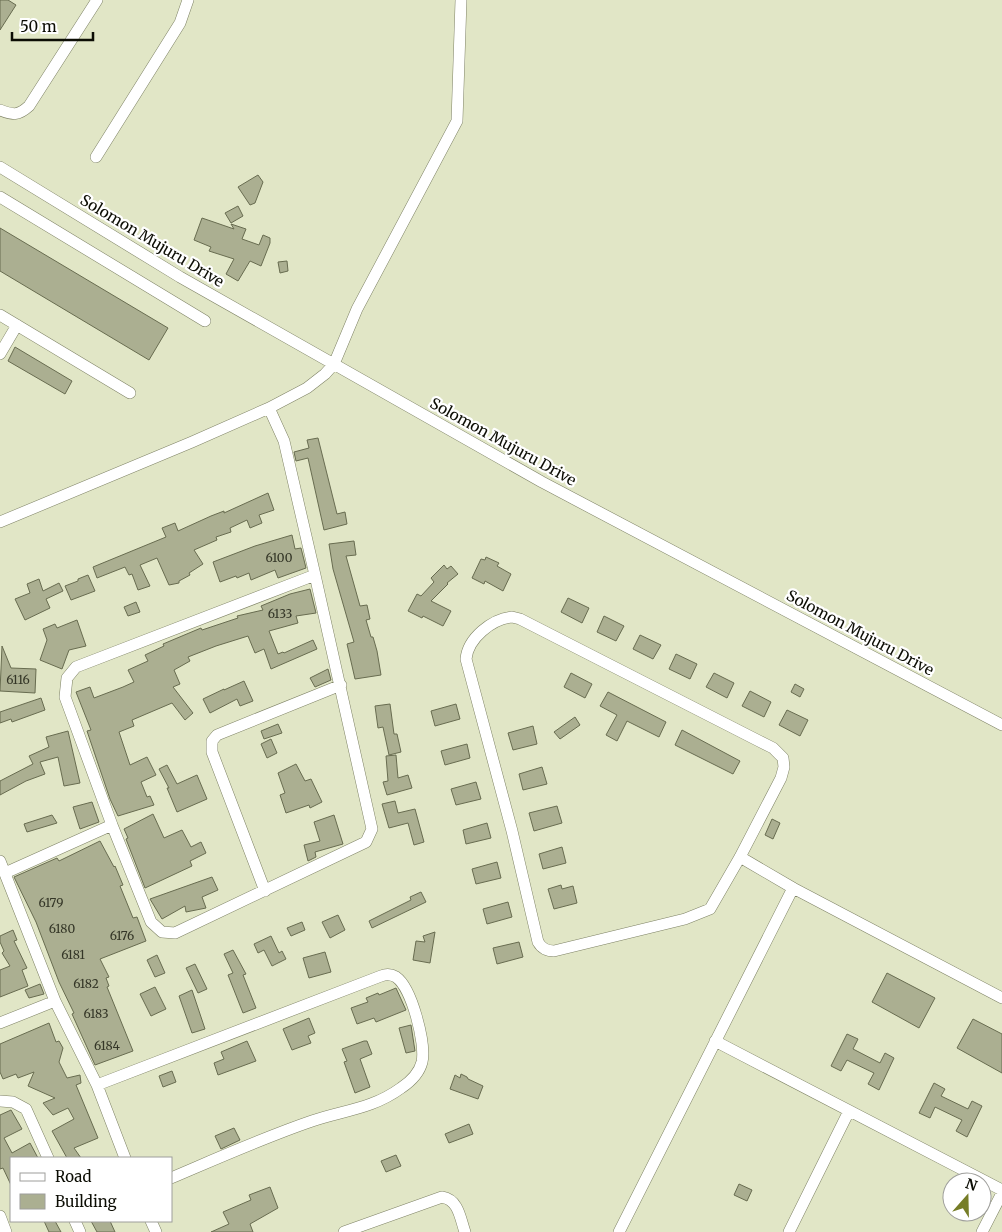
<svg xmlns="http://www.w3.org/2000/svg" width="1002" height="1232" viewBox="0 0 1002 1232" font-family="Merriweather,serif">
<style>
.building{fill:#abaf91;stroke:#686c50}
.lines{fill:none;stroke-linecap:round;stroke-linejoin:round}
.minor-casing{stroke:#7e8265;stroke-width:12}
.minor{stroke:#fff;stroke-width:11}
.labels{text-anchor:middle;stroke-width:4.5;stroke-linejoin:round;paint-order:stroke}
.number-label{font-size:12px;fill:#343627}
.street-label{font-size:15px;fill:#0c0d04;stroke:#fff}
</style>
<rect width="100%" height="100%" fill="#e1e6c6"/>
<path class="building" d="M0 0H8L16 5 0 30Z
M258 175 263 182 255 203 250 205 238 187Z
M238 206 243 216 231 223 225 213Z
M202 218 234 229 231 224 246 229 242 239 259 245 263 235 270 238V243L261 266 250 261 238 281 226 274 234 259 209 251 211 247 194 240Z
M0 228 168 328 149 360 0 271Z
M287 261 288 271 280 273 278 262Z
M15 347 72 381 65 394 8 361Z
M318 438 337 514 345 512 347 524 324 530 308 458 296 461 294 452 309 448 307 440Z
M268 493 274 510 259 515 262 523 250 528 247 520 230 528 231 532 216 537 217 540 194 550 203 564 189 573 190 575 179 581V583L169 585 157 558 140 565 150 586 138 590 132 574 129 575 125 567 97 578 93 567 166 537 162 528 175 523 178 531 211 516 224 511V513Z
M292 535 295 549 301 548 306 568 278 578 275 570 251 580 249 573 237 578 236 576 220 582 213 562 255 546Z
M354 541 356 555 346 556 360 606 367 605 370 619 366 620 371 637H373L377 651 381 675 355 679 347 644 354 642 333 569 329 544Z
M486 557 499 563 497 566 511 574 503 591 485 581 484 584 472 578 481 559 485 560Z
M444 565 447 569 451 566 458 574 447 583 448 584 431 601 451 611 443 626 423 616 422 618 408 611 417 594 421 596 434 582 431 578Z
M88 575 95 591 71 600 65 586 78 581V579Z
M39 579 43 591 59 583 63 591 46 599 50 608 25 620 15 599 30 593 27 584Z
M310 589 316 613 296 616 298 623 269 631 278 654 283 652 284 653 313 640 317 649 271 669 264 649 255 653 248 636 216 646 188 657 190 661 174 670 180 684 173 687 193 713 185 720 172 703 132 720 134 726 119 732 130 765 147 757 156 775 141 782 147 797 150 796 154 805 118 816 110 799 87 731 91 730 76 692 90 687 94 698 123 687 134 682 128 670 148 661 145 655 164 646 163 644 201 628 202 630 238 618 237 616 263 610 261 606 290 594Z
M568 598 589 608 582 623 561 612Z
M136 602 140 612 128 616 124 607Z
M604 616 624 626 616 641 597 632Z
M77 620 86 646 69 650 62 669 40 660 47 640 43 629 55 624 57 628Z
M640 635 661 645 653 659 633 649Z
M2 646 11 668 36 669 35 693 0 691Z
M676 654 697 664 690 679 669 669Z
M328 669 331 680 315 687 310 678Z
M571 673 592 684 585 698 564 687Z
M714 673 734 683 727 698 706 687Z
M244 681 253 701 240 706 237 699 210 713 203 699 224 689V690Z
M795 684 804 689 800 697 791 692Z
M750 691 771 702 764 717 742 706Z
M608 692 666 722 659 737 627 721 617 741 606 735 617 715 600 706Z
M41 698 45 710 12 722 11 719 0 723V712Z
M390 704 394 734H397L401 752 389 755 383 727 378 728 375 706Z
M456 704 460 719 435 726 431 711Z
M787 710 808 720 800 736 779 725Z
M575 717 580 725 560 739 554 732Z
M278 724 282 733 264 739 261 731Z
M533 726 537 744 513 750 508 733Z
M682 730 740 761 733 774 675 745Z
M68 731 80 783 64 786 58 757 40 762 45 774 26 781 0 795V781L33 764 29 756 49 747 46 737Z
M271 739 277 753 267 758 261 744Z
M467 744 470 758 445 765 441 751Z
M396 755 398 778 408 775 412 788 387 795 383 782 388 781 386 756Z
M296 764 305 781 311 779 322 802 310 808 309 805 286 813 280 795 285 793 278 773Z
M167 765 177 784 197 775 207 799 177 812 167 788H169L159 769Z
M542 767 547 784 523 790 519 774Z
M476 782 481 799 456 805 451 789Z
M395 801 398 813 415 809 424 842 414 845 408 823 389 828 382 804Z
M92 802 99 822 80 829 73 807Z
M557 806 562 823 534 831 529 813Z
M153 814 164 838 182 830 191 847 201 842 206 853 190 861 192 866 145 888 126 839 128 838 124 829Z
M52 815 57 823 27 832 24 824Z
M334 815 343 844 315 852 316 857 308 861 304 845 320 841 314 822Z
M772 819 780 823 773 839 765 835Z
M487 823 491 838 466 844 463 830Z
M100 841 114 867 115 866 123 885 120 886 133 918 137 917 146 941 100 959 109 977 106 978 109 986 107 987 133 1051 95 1065 72 1014 74 1013 59 982 36 922 14 877 57 858 59 861Z
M562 847 566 863 543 869 539 854Z
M497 862 501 878 476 884 472 869Z
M212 877 218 890 202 897 206 908 186 912 185 906 162 919 150 899Z
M561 885 562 889 573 886 577 903 554 909 548 889Z
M421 892 426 902 372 928 369 921 411 900 410 897Z
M508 902 512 917 487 924 483 909Z
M338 915 345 930 330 938 322 922Z
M302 922 305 930 291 936 287 928Z
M13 930 17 940 14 941 27 968 22 970 28 986 0 997V970L10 966 2 953 4 951 0 942V936Z
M435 932 430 963 413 960 416 941 425 942 423 936Z
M271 936 279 953 282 951 286 959 272 966 264 950 258 953 254 944Z
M519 942 523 957 497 964 493 948Z
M233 950 246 974 243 975 256 1008 243 1013 228 975 233 973 224 954Z
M325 952 331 972 309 978 303 958Z
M157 955 165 973 155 977 147 960Z
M195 964 207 989 198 993 186 968Z
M887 973 935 998 919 1028 872 1002Z
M40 984 44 994 29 998 25 990Z
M155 987 166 1009 151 1016 140 994Z
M396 988 406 1010 376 1022 374 1018 357 1024 351 1008 368 1002 366 998 378 993 379 995Z
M192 990 205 1029 192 1033 179 996Z
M309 1018 315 1033 308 1036 311 1043 292 1050 283 1029Z
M973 1019 1002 1034V1073L957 1048Z
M49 1023 56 1042 59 1041 63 1048 59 1062 67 1078 80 1075 81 1083 76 1085 98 1138 74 1148 81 1158H67L52 1131 74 1119 68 1108 53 1115 43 1103 55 1098 28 1086 34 1072 18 1078 16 1074 3 1079 0 1072V1044Z
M411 1025 415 1051 406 1053 399 1028Z
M847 1034 858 1039 853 1049 880 1063 885 1053 894 1058 879 1090 868 1084 874 1073 847 1060 841 1071 831 1066Z
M247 1041 256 1061 218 1075 214 1063 224 1059 221 1052Z
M364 1041H367L372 1054 360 1059 370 1087 355 1093 344 1062 347 1061 342 1049Z
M172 1071 176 1082 163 1087 159 1076Z
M461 1074 467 1077 468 1079 483 1086 478 1099 450 1089 455 1075 460 1078Z
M934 1083 945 1089 941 1096 968 1109 972 1101 982 1106 967 1137 956 1131 962 1120 935 1107 930 1118 919 1113Z
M11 1110 22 1129 4 1138 12 1153 30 1143 38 1158H11V1185L3 1168 0 1169V1115Z
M469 1124 473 1134 449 1143 445 1134Z
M234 1128 240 1140 221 1149 215 1136Z
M396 1155 401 1166 386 1172 381 1161Z
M739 1184 752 1190 747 1201 734 1195Z
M270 1187 278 1208 250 1224 253 1232H211L229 1224 223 1212 251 1200 249 1195Z
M44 1221H55L61 1232H49Z
M91 1221H110L115 1232H97Z"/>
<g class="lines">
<g class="minor-casing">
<path id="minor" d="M0 110C13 115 18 116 29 106L97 0
M96 157 180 23 188 0
M0 167 180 277 542 482 1002 725
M0 197 205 321
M0 315 130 393
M0 354 17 325
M0 522 192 442 269 408 307 388 325 374 334 364 357 309 457 121 461 0
M512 617 520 619 759 741 773 748 783 758 784 767 781 778 740 857 710 909 685 919 554 951C547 951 542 949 538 942L512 831 466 659C468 638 492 619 512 617Z
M112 825 151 922 162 932 175 933 366 842 372 829 315 575
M740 857 793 888 1002 998
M0 861 55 1001 97 1085 125 1158
M5 873 112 825 65 697 67 678 76 667 315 575 284 441 269 408
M265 891 212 752V741L217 735 341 685
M0 1023 55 1001
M715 1041 1002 1190
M97 1085 381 976C386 974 391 974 396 977 412 988 426 1044 422 1062 419 1074 410 1082 401 1088 372 1109 345 1110 312 1121 265 1137 218 1158 171 1178
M0 1101 13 1102 26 1109 48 1158
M0 1216 6 1232
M75 1221 80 1232
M151 1221 156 1232
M344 1232 442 1197C459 1200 460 1218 465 1232
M619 1232 793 888
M789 1232 849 1111
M982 1232 1002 1193"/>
</g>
<use href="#minor" class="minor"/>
</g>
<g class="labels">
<g class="number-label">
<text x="279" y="562">6100</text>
<text x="280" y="618">6133</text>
<text x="18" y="684">6116</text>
<text x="51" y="907">6179</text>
<text x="62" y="933">6180</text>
<text x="122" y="940">6176</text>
<text x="73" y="959">6181</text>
<text x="86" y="988">6182</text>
<text x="96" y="1018">6183</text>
<text x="107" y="1050">6184</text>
</g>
<g class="street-label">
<text transform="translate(152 241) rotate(31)" y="5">Solomon Mujuru Drive</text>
<text transform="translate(503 442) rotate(29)" y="5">Solomon Mujuru Drive</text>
<text transform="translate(860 633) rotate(28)" y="5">Solomon Mujuru Drive</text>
</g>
</g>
<rect x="10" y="1157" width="162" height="65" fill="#ffffff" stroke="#9e9e9b"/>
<rect x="20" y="1173" width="25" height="8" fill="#ffffff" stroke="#9e9e9b"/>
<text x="55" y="1182" font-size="15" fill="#0c0d04">Road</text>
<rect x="20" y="1194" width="25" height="15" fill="#abaf91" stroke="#9e9e9b"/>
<text x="55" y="1207" font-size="15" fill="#0c0d04">Building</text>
<g transform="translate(967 1197) rotate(20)"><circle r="24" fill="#ffffff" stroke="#9e9e9b"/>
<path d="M0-4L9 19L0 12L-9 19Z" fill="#767d27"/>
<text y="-8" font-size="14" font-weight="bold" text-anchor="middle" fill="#0c0d04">N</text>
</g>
<path d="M12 32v8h81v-8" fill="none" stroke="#0c0d04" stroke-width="2.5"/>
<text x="20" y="32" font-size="15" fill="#0c0d04" stroke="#ffffff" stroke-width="4" paint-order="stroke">50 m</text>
</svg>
